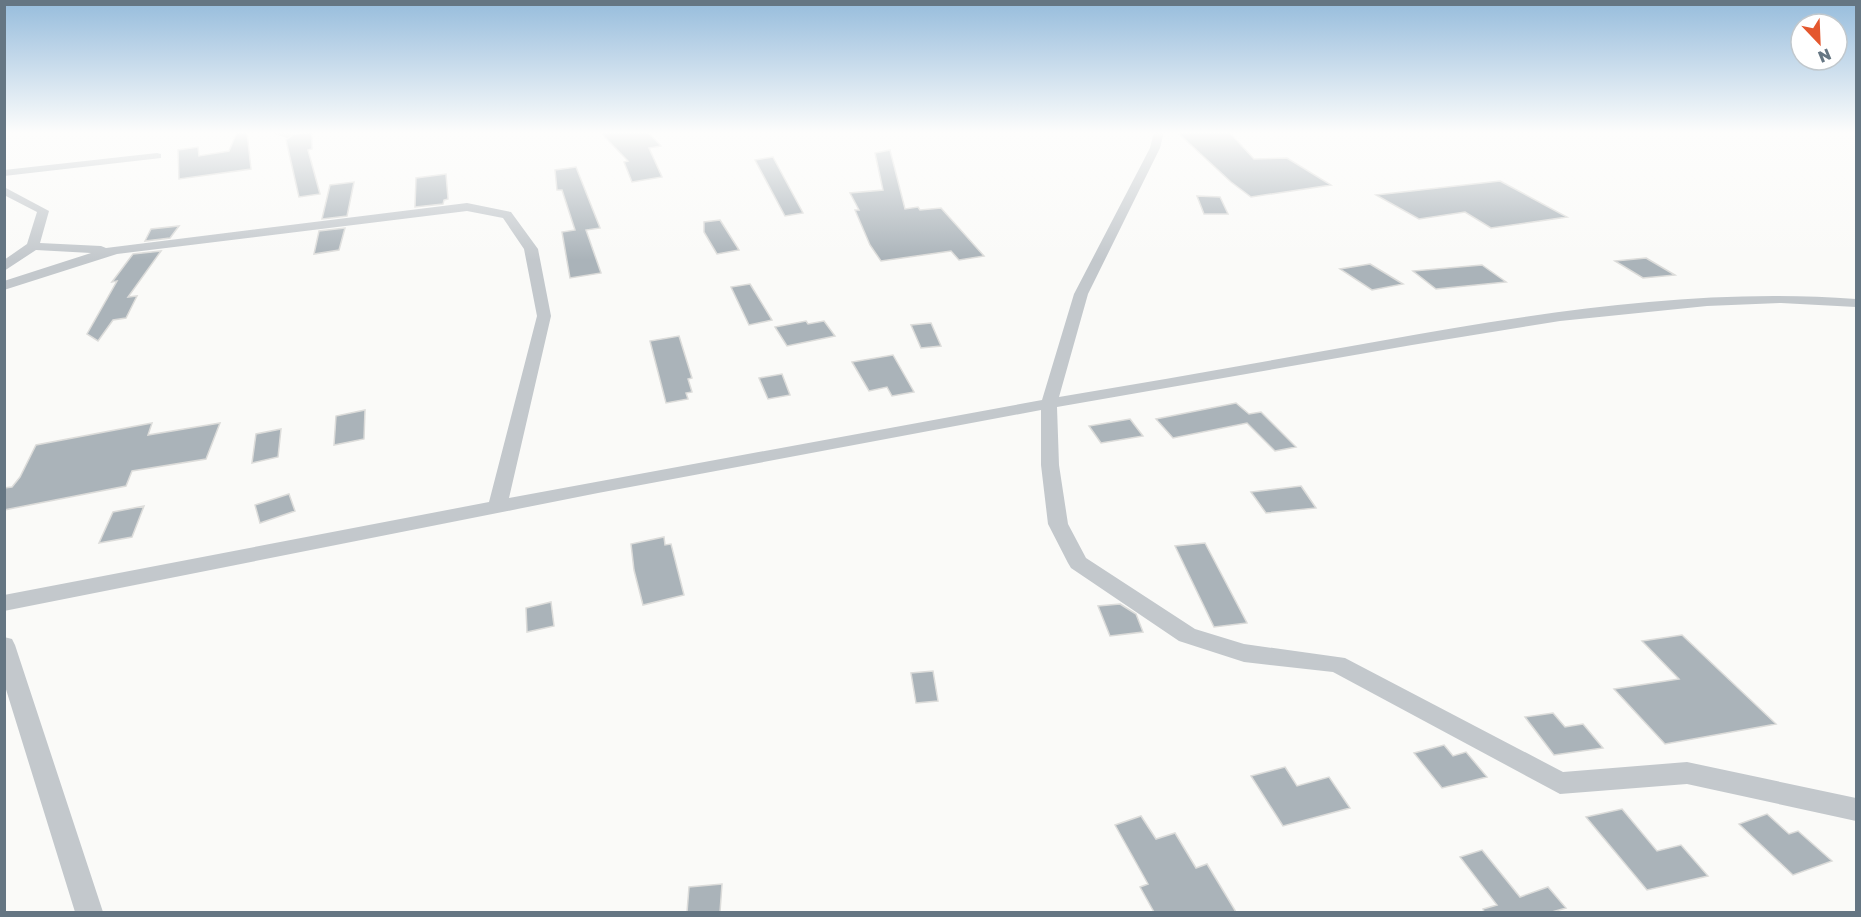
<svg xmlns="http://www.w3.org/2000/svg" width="1861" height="917" viewBox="0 0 1861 917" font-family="'Golos Text',sans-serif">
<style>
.building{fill:#aab3b9;stroke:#dcdcda;stroke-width:1.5}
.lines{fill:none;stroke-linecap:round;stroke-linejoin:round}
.street{fill:#c3c8cc;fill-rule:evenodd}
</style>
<rect width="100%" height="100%" fill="#fafaf8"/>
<path class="building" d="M237 132H247L251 169 179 179 178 150 198 147 199 156 229 151Z
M312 132V149L308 150 320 194 299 197 286 140 294 134Z
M600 132H648L661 146 649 148 662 177 632 182 624 162 628 161Z
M1177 132H1229L1254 159 1287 158 1331 185 1251 197 1231 182Z
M890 150 905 209 918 207 920 210 941 208 984 256 959 260 951 251 881 261 870 245 855 210H859L850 193 883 190 875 153Z
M773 157 774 159 803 213 785 216 755 160Z
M576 167 600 228 586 230 601 273 570 278 562 232 575 230 562 190H557L555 170Z
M446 174 448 199 444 200 443 204 415 207 416 178Z
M1500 181 1567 217 1491 228 1465 212 1419 219 1376 195Z
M354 182 347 216 322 219 330 185Z
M1197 196 1220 197 1228 214H1204Z
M720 220 739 250 717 254 704 232V222Z
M179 226 170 238 145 241 151 229Z
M345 228 339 250 314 254 319 231Z
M161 251 128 297 137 296 126 318 113 320 98 341 87 334 117 281 112 282 133 254Z
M1646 258 1675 275 1643 278 1615 261Z
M1370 264 1403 284 1372 290 1340 269Z
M1482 265 1506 282 1436 289 1413 271Z
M750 284 772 320 749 325 731 287Z
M806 321 808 324 824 321 835 336 787 346 775 327Z
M931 323 941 346 921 348 911 325Z
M679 336 692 378 688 379 692 392 686 393 688 399 666 403 650 341Z
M893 355 914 392 892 396 887 387 869 391 852 362Z
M782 374 790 395 768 399 759 378Z
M1236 403 1249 414 1261 412 1296 447 1275 451 1247 423 1173 438 1156 419Z
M365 410 364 439 334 445 336 416Z
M1130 419 1143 436 1101 443 1089 426Z
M152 423 148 435 220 423 206 459 132 471 126 486 4 510V488L12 487 20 477 36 445Z
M281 429 278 457 252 463 256 434Z
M1301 486 1316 508 1266 513 1251 492Z
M289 494 295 511 260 523 255 505Z
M144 506 132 537 99 543 113 512Z
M664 537 665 545 671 544 684 595 643 605 634 570 631 544Z
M1205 543 1247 623 1214 627 1175 546Z
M551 602 554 626 527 632 526 608Z
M1120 604 1136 614 1143 632 1110 636 1098 606Z
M1682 635 1776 724 1665 744 1614 689 1679 679 1642 641Z
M933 671 938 701 916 703 911 673Z
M1553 713 1565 727 1583 724 1603 748 1554 755 1525 717Z
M1444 745 1453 756 1466 752 1487 777 1442 788 1414 753Z
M1285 767 1297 786 1329 777 1350 808 1283 826 1251 776Z
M1622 809 1657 851 1681 845 1708 876 1647 890 1586 817Z
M1767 814 1789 834 1798 831 1832 861 1793 875 1739 824Z
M1141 816 1156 839 1175 833 1196 868 1207 864 1236 912H1154L1140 887 1148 884 1115 825Z
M1482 850 1520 897 1548 887 1566 908 1552 912H1484L1483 909 1497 905 1460 857Z
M722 884 720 912H687L689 887Z"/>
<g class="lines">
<path class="street" d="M269 132H288L292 135 287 138Z
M1154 132H1164L1160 148 1088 294 1059 397C1166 379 1273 360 1380 341 1537 313 1697 287 1856 299V307L1781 303 1707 306 1560 321 1412 345 1057 407 1059 465 1068 524 1086 558 1195 629 1244 644 1345 658 1563 772 1687 762 1856 798V821L1687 784 1560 794 1333 672 1244 662 1179 641 1071 568 1068 563 1048 524 1041 465V410L598 493 4 611V595L489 502 537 316 524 249 503 218 467 211 117 254 4 290V281L91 253 36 250 4 271V260L27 244 37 212 4 195V187L49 211 40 243 101 246 106 248 467 203 511 212 538 249 551 316 509 498 1042 400 1074 294 1150 148Z
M157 153 161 154V158L4 176V170Z
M4 637 12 639 15 645 103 912H75L4 683Z"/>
</g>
<linearGradient id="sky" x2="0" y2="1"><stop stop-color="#96bcdc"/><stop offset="0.51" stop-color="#fdfdfc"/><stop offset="1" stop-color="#fdfdfc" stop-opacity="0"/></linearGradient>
<rect width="1861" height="260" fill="url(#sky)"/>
<rect width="1861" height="917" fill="none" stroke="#657683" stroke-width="12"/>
<g transform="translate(1819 42) rotate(157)"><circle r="28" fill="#ffffff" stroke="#c1c8cd" stroke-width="1.5"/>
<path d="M0-4.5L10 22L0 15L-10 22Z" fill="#e4572e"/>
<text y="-9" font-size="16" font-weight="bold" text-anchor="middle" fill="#657683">N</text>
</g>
</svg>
